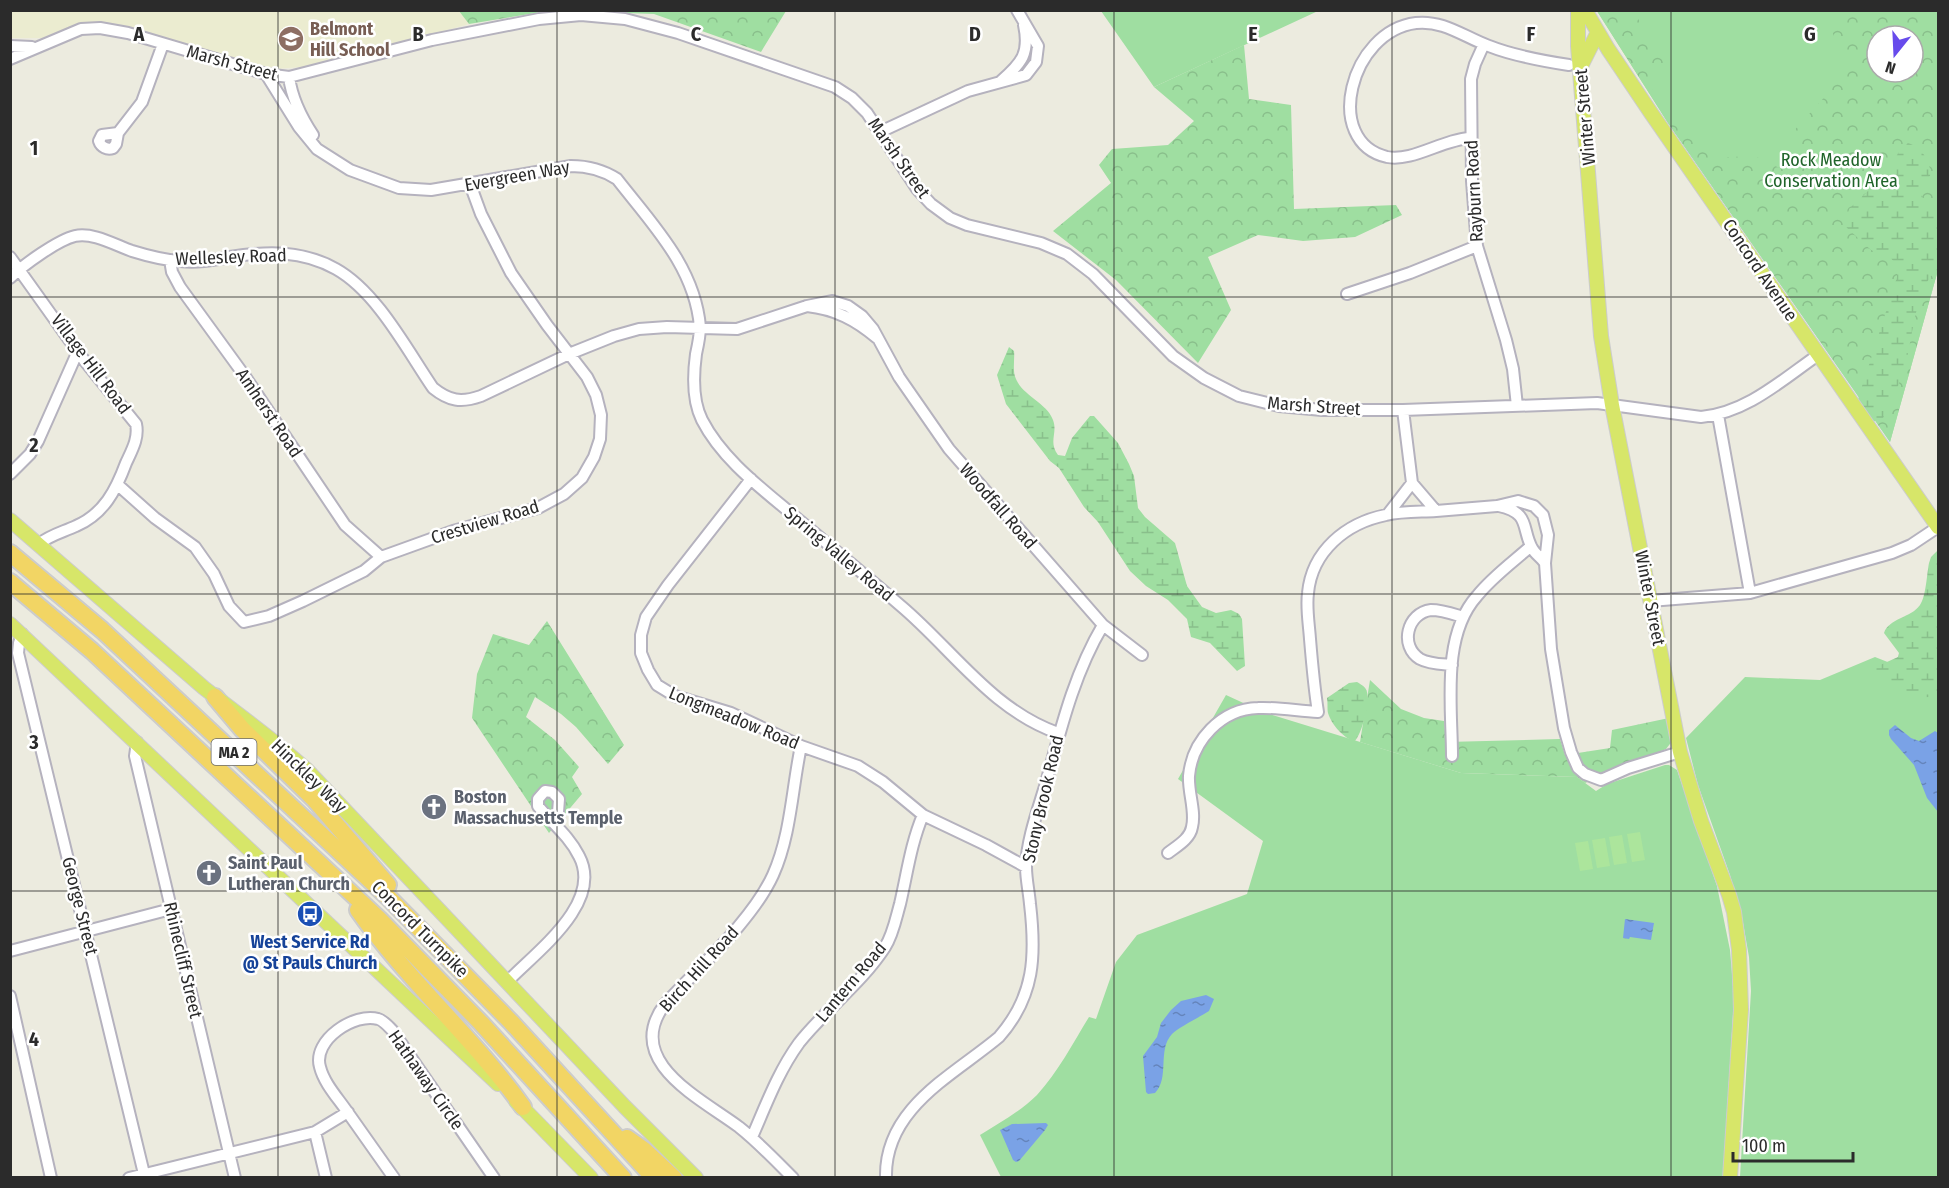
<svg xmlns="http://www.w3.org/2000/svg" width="1949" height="1188" viewBox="0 0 1949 1188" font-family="'Fira Sans Condensed',sans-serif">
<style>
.education{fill:#ebecd0}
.grass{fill:#9fdea1;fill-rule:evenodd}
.forest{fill:url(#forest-crowns);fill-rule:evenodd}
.wetland{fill:url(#wetland-marsh)}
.pitch{fill:#ace59c}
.water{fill:url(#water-ripples)}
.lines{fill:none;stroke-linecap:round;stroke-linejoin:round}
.minor-casing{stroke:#b5b2be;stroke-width:14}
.major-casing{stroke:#ccc;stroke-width:16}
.highway-casing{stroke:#ccc;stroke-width:20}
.minor{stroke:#fff;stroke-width:10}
.major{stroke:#d7e669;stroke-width:14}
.highway{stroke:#f2d564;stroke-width:16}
.grid{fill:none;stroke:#2b2b2b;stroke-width:1.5;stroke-opacity:0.55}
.labels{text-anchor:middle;stroke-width:5;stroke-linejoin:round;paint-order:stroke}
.shield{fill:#fff;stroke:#6b6b6b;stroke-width:1.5}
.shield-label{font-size:16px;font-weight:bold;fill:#2b2b2b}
.education-label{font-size:18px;font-weight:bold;fill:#785e54;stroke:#fff;text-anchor:start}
.street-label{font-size:18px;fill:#2b2b2b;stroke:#fff}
.park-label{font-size:18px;fill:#20642a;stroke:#fff}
.worship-label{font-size:18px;font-weight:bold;fill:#5b616d;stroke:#fff;text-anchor:start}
.transit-label{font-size:18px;font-weight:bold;fill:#164399;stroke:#fff}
.grid-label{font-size:20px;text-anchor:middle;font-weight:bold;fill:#2b2b2b;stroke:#fff;stroke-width:5;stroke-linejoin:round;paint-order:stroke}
</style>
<defs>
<pattern id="forest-crowns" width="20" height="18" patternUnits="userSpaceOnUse" patternTransform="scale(1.5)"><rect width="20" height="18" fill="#9fdea1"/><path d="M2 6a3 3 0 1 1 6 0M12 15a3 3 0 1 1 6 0" fill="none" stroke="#89bf8b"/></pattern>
<pattern id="wetland-marsh" width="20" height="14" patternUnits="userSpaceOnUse" patternTransform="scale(1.5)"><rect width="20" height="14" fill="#9fdea1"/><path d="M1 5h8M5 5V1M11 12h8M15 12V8" fill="none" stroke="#89bf8b"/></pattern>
<pattern id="water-ripples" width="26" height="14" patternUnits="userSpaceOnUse" patternTransform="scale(1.5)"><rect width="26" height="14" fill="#7aa2e6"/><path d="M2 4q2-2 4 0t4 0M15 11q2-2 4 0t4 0" fill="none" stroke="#6484bb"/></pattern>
</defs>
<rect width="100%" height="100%" fill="#ecebdf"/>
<path class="education" d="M11 10H459L469 24 315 66 274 69 255 67 123 25 113 24 78 26 43 38H11Z"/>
<path class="grass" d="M1101 11H1318L1154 87Z
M1597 11H1938V270L1890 442 1668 123ZM1877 36H1913V72H1877Z
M1875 657 1938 682V1177H1740L1751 991 1749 957 1742 917 1730 875 1698 785 1686 738 1745 677 1820 680Z
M1226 695 1263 712 1461 773 1577 777 1596 791 1607 784 1665 765H1669L1677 770 1717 886 1730 950 1734 998 1723 1177H1001L980 1135C999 1123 1021 1111 1037 1095 1058 1072 1073 1043 1089 1017L1096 1019 1116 962 1137 935 1247 894 1263 841 1178 779Z"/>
<path class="forest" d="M459 11H548L469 24Z
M569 11H786L761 52 654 14Z
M1597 11H1635C1639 18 1640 26 1644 34 1654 50 1676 44 1668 71L1656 74 1648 85C1666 105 1689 140 1711 153 1725 162 1740 153 1756 157 1764 159 1784 172 1790 171 1797 171 1799 164 1801 158L1791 134 1829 92 1845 62 1831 29 1833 18 1860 11H1938V270L1890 442 1668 123ZM1877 36H1913V72H1877Z
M1244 45 1249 99 1291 105 1294 209 1396 205 1402 215 1355 237 1303 241 1258 235 1208 257 1231 310 1198 363 1116 280 1053 231 1111 183 1099 165 1112 149 1168 145 1194 121 1154 87Z
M547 621 624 745 608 764 576 727 561 714 535 697 526 717 555 740 579 767 572 777 582 794 549 833 472 718 477 674 493 634 529 645Z
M1370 680 1401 709 1424 718 1444 721 1446 742 1560 739 1565 755 1610 748 1612 730 1669 718 1673 740 1666 749 1585 783 1577 777 1461 773 1360 742Z"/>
<path class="wetland" d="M1908 143C1921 147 1932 162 1930 176 1926 179 1922 182 1921 188 1921 198 1929 215 1938 217V269C1913 288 1913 345 1903 373 1897 389 1890 405 1882 420L1862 423 1854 412 1897 277V264L1889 257 1871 250 1846 227 1849 209 1868 191 1878 173 1892 164 1901 148Z
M1009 347 1014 351C1015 359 1012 371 1016 379 1023 396 1047 403 1053 420 1058 433 1048 442 1058 455L1065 456 1072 438 1090 416H1094L1118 443 1129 464 1134 476 1138 508 1145 517 1175 543 1187 586 1202 607 1216 613 1231 610 1239 614 1242 619 1245 666 1237 671 1210 643 1191 637 1187 619 1168 600 1146 586 1130 571 1098 522 1084 507 1059 468 1050 461 1006 404 997 375Z
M1938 550V697C1913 697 1903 700 1883 683 1878 679 1876 677 1874 671L1878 666 1898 657 1899 653 1884 633C1889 618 1911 618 1920 605 1926 597 1927 573 1929 563L1931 557Z
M1357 682C1362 685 1366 687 1367 692 1369 704 1363 731 1355 741 1345 740 1331 724 1328 713 1327 709 1328 703 1327 698L1349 683Z"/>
<path class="pitch" d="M1640 832 1645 860 1632 862 1627 834Z
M1622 835 1627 863 1614 865 1609 837Z
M1605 838 1610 866 1597 868 1592 840Z
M1588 841 1593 869 1580 871 1575 843Z"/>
<path class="water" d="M1895 725 1911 738 1919 741 1935 731 1938 733V812L1927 798 1914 765 1891 739 1889 735V730Z
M1625 919 1654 923 1651 940 1630 937 1629 939 1623 938Z
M1206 995 1214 999 1209 1011C1200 1017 1179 1027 1172 1034 1157 1050 1170 1078 1155 1093L1148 1094 1146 1092 1143 1056 1157 1037 1161 1023 1171 1010 1181 1001Z
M1046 1123 1048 1125 1045 1130 1019 1161 1016 1162 1013 1160 1000 1130 1012 1124Z"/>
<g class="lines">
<g class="minor-casing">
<path id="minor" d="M1484 44 1475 64 1471 79 1472 181 1477 246 1506 340 1513 369 1517 406
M10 46 32 47
M10 59 81 29 100 28 128 33 266 74 289 77 432 40 539 19 581 15 625 19 678 33 835 87 852 98 867 113 917 189 931 204 950 218 967 225 1041 243 1067 254 1093 274 1173 356 1204 378 1239 396 1279 406 1322 410H1403L1597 403 1701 417C1746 413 1782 380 1818 355
M266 74 299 127 317 149 350 170 399 188 431 190 571 166C589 166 603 170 617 179 652 224 695 267 700 327 700 335 698 345 696 354 693 376 692 400 702 420 722 459 761 488 793 515 829 545 865 575 901 606 952 649 992 710 1058 733
M289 77C292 99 301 117 313 135
M1001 81C1022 63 1030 53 1024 25
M880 132 968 91 1026 75 1036 62 1038 46 1017 10
M118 133 116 144 113 148C107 150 101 147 99 141L102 135 118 133 142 102 163 44
M1471 138C1443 139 1413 162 1387 157 1322 142 1350 31 1416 23 1444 20 1464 37 1489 46 1514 56 1543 61 1569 65
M10 257 80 355 136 424C139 438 132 450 126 463 116 490 104 514 76 526 63 532 50 535 39 544
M170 260 172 272 180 287 244 375 345 525 381 557
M10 278C23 265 58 240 75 236 93 232 115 245 132 251 148 256 164 260 180 261 198 263 213 260 230 257 267 251 302 250 336 269 377 292 407 350 433 388 449 401 461 403 481 396L569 354 614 336 639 329 667 327 737 329 807 306
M1347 294 1410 273 1477 246
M877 338C856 320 835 309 807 306L832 301 848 306 862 316 873 329 899 377 949 449 1103 625 1142 655
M1403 410 1412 483 1436 511 1497 506 1518 501 1534 506 1543 515 1548 535 1545 563 1551 649 1564 728 1571 752 1578 768 1585 774 1601 780 1628 768 1680 752
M1718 415 1750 593
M10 474 30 454 38 441 78 351
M751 479 668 585 646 617 641 635V653L648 670 657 685 675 696 731 713 801 746 858 766 883 782 923 815 986 845 1026 867
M118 485 155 518 195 547 214 574 229 606 244 622 269 616 303 601 364 571 381 557 453 531 538 508 564 494 582 478 594 457 600 439 601 415 596 395 587 377 547 325 511 273 481 214 470 184
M1499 506C1531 513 1521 528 1532 548 1535 554 1541 557 1545 563
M1388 514 1412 483
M1650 601 1750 593 1892 553 1911 545 1938 527
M22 634 19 643 18 653 145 1178
M1452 665C1441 664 1429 664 1420 659 1399 646 1407 613 1431 610 1442 610 1453 614 1463 617
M137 742 135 756 235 1178
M1452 756C1452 706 1441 636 1477 596 1492 577 1513 562 1531 546
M1168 853C1177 846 1190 839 1192 827 1196 811 1188 793 1189 776 1192 741 1221 709 1258 708 1277 707 1298 711 1318 712 1314 687 1312 663 1310 639 1309 624 1306 608 1308 593 1312 551 1346 523 1386 515 1402 511 1420 512 1436 511
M10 951 171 909
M507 982C536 952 604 903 579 856 569 836 552 823 538 806V799L545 791 552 792 559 799 557 826
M10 996 51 1178
M315 1132 326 1178
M752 1137C766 1105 778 1072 799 1043 825 1010 862 983 885 947 893 935 896 918 900 904 907 874 911 843 923 815
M129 1178 315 1132 348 1112
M394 1178C378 1155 362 1133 346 1110 337 1097 324 1083 320 1067 312 1040 355 1012 378 1019 383 1020 388 1026 392 1030L494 1178
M793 1178C775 1160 758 1142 739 1127 700 1098 622 1061 665 1004 699 967 752 921 773 875 791 835 792 788 801 746
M886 1178C884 1108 954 1075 999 1037 1035 996 1036 955 1030 904 1029 892 1026 879 1026 867 1027 839 1038 810 1046 783 1061 728 1074 674 1103 625"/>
</g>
<g class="major-casing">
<path id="major" d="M1578 10V46L1601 336 1612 405 1680 752 1701 821 1729 895 1734 912 1739 950 1741 1010 1730 1178
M1585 10 1608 49 1651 113 1938 527
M1581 66 1598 32
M10 520 204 688 273 741 306 769 625 1107 696 1178
M10 624 498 1084
M516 1101 591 1178"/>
</g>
<g class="highway-casing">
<path id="highway" d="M10 553 102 630 389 898 511 1022 654 1178
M10 582 92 651 379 919 481 1023 623 1178
M215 697 242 729 314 799 388 885
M358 910C407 980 474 1038 523 1107
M627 1138 644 1150 674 1178"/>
</g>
<use href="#minor" class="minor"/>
<use href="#major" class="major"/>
<use href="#highway" class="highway"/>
</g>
<path class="grid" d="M278 10V1178M557 10V1178M835 10V1178M1114 10V1178M1392 10V1178M1671 10V1178M10 297H1938M10 594H1938M10 891H1938"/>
<defs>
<g id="school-disc" transform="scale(1.35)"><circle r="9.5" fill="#8d6e63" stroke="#fff"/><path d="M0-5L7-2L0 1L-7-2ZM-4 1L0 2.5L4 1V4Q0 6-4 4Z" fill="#fff"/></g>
<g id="church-disc" transform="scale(1.35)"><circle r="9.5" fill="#6b7280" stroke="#fff"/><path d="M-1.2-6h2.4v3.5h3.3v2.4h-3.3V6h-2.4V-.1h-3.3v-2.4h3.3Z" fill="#fff"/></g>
<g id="bus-disc" transform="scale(1.35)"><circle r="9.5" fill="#1a4fb4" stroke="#fff"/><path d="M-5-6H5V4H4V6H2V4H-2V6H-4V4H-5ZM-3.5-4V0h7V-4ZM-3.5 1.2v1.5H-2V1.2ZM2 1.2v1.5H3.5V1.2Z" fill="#fff"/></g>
</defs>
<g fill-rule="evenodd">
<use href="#school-disc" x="291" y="39"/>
<use href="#church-disc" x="434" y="807"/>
<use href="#church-disc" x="209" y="873"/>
<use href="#bus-disc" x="310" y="914"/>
</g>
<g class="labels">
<rect class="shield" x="211.5" y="739" width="45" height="26" rx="4.5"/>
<g class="shield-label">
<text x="234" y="758">MA 2</text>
</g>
<g class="education-label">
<text x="310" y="35">Belmont<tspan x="310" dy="21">Hill School</tspan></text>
</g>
<g class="street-label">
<text transform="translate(232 63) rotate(15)" y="6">Marsh Street</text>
<text transform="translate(1585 117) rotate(-95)" y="6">Winter Street</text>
<text transform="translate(899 158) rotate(55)" y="6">Marsh Street</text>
<text transform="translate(517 176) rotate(-10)" y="6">Evergreen Way</text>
<text transform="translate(1474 191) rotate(-93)" y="6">Rayburn Road</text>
<text transform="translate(231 257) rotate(-2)" y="6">Wellesley Road</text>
<text transform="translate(1760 270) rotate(56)" y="6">Concord Avenue</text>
<text transform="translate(91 364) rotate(53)" y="6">Village Hill Road</text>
<text transform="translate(1314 406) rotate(4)" y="6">Marsh Street</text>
<text transform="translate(269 413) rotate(56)" y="6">Amherst Road</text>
<text transform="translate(998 506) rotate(49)" y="6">Woodfall Road</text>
<text transform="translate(485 522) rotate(-17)" y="6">Crestview Road</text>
<text transform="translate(839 554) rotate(40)" y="6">Spring Valley Road</text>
<text transform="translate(1650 598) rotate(79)" y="6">Winter Street</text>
<text transform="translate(734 718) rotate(22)" y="6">Longmeadow Road</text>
<text transform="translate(309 776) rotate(44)" y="6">Hinckley Way</text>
<text transform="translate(1043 799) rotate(-77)" y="6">Stony Brook Road</text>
<text transform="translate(80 906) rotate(76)" y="6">George Street</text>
<text transform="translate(420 929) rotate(45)" y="6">Concord Turnpike</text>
<text transform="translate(183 960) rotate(77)" y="6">Rhinecliff Street</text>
<text transform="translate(699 969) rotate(-48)" y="6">Birch Hill Road</text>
<text transform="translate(851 982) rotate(-50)" y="6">Lantern Road</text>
<text transform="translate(426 1080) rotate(55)" y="6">Hathaway Circle</text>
</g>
<g class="park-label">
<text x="1831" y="166">Rock Meadow<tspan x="1831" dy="21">Conservation Area</tspan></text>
</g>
<g class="worship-label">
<text x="454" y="803">Boston<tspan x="454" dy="21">Massachusetts Temple</tspan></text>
<text x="228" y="869">Saint Paul<tspan x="228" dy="21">Lutheran Church</tspan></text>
</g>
<g class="transit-label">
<text x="310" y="948">West Service Rd<tspan x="310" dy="21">@ St Pauls Church</tspan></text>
</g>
</g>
<g class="grid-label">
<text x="139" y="41">A</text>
<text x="418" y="41">B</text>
<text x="696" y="41">C</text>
<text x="975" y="41">D</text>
<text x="1253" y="41">E</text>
<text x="1531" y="41">F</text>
<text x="1810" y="41">G</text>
<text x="34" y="155">1</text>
<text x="34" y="452">2</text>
<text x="34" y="749">3</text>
<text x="34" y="1046">4</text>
</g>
<rect width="1949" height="1188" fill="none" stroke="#2b2b2b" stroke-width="24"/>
<g transform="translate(1895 54) rotate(198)"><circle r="28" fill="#ffffff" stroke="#aaaaaa" stroke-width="1.5"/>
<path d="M0-4.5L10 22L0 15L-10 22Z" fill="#674bec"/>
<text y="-9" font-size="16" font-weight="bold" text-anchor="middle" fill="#2b2b2b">N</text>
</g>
<path d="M1733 1152v9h120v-9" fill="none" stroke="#2b2b2b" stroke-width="3"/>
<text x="1742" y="1152" font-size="18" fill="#2b2b2b" stroke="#ffffff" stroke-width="4.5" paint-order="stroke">100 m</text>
</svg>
